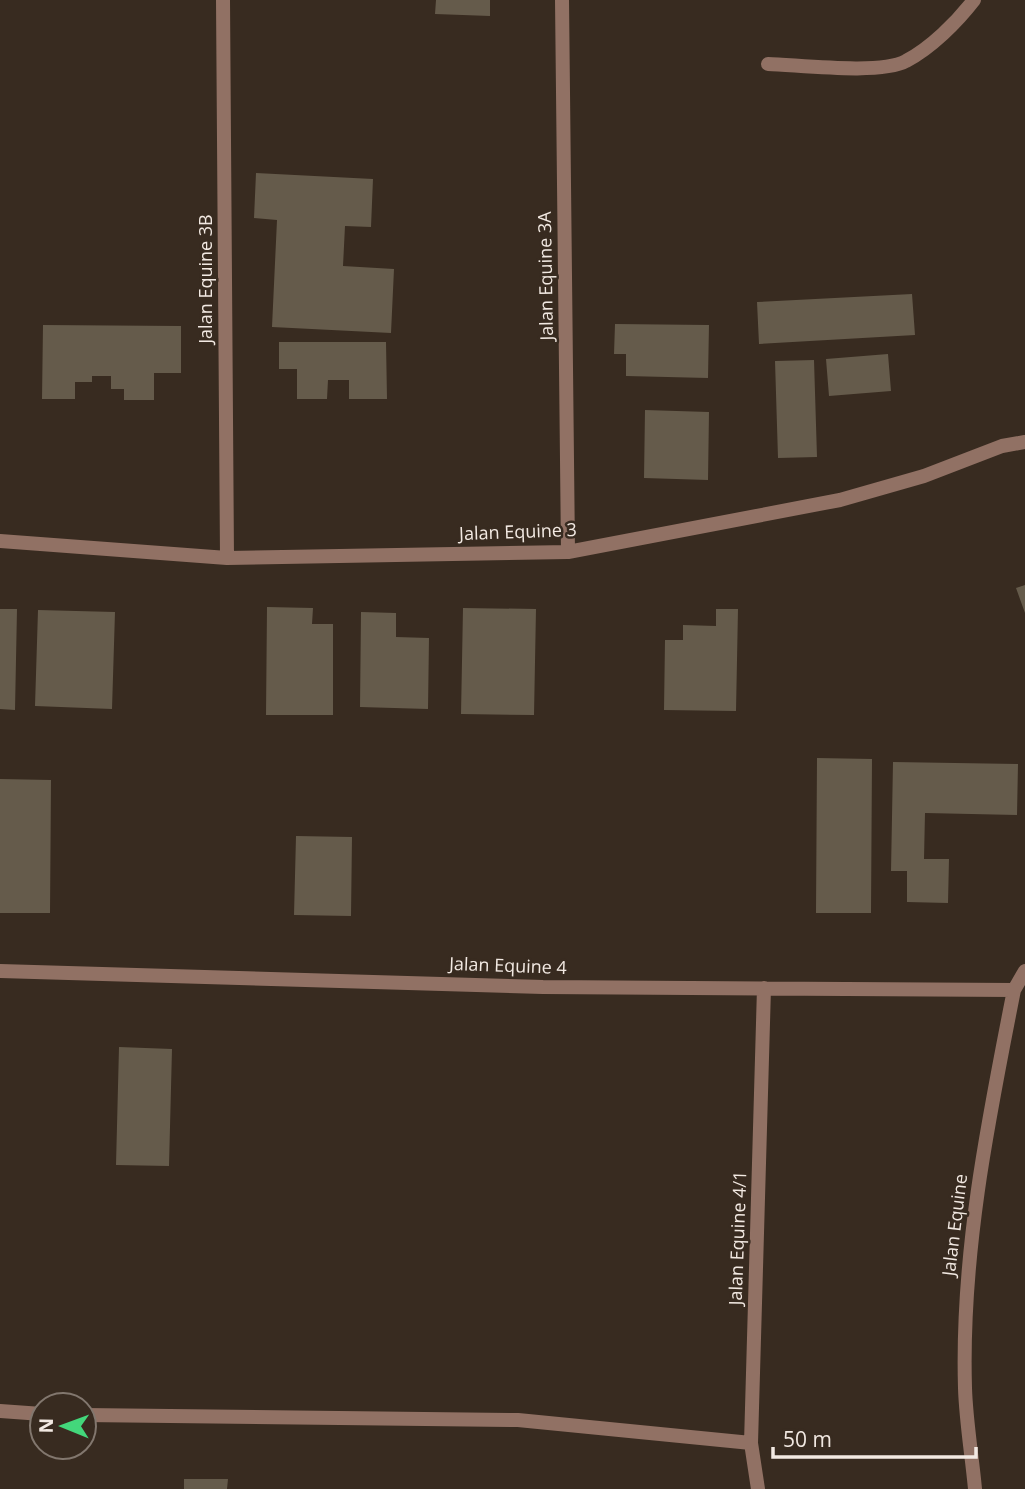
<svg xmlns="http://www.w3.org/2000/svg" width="1025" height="1489" viewBox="0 0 1025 1489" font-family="'Open Sans',sans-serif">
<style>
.building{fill:#655b4b}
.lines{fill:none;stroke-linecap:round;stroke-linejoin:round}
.street{stroke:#917164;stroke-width:14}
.labels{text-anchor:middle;stroke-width:5;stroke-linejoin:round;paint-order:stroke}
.street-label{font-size:18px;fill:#f2e9e2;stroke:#382b20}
</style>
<rect width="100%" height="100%" fill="#382b20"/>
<path class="building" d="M436 0H490V16L435 14Z
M256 173 373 179 371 227 345 226 343 266 394 269 391 333 272 327 277 220 254 218Z
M912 294 915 335 759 344 757 302Z
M615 324 709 325 708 378 626 376V354H614Z
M43 325 181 326V373H154V400H124V389H111V376H92V382H75V399H42Z
M279 342H386L387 399H349V380H328L327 399H297V369H279Z
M888 354 891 391 829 396 826 359Z
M814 360 817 457 778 458 775 361Z
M645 410 709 412 708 480 644 478Z
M1025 585V613L1016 588Z
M267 607 313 608 312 624H333V715H266Z
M463 608 536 609 534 715 461 714Z
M0 609H17L15 710 0 709Z
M716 609H738L736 711 664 710 665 640H683V625L716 626Z
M38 610 115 612 112 709 35 706Z
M361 612 396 613V637L429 638 428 709 360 707Z
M817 758 872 759 871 913H816Z
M893 762 1018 764 1017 815 925 813 924 859H949L948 903 907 902V871H891Z
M0 779 51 780 50 913H0Z
M296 836 352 837 351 916 294 915Z
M119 1047 172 1049 169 1166 116 1165Z
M184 1479H228L227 1489H184Z"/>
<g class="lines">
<path class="street" d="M223 0 227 558
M562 0 568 552
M768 64C800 65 881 75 906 61 931 48 957 22 974 0
M0 541 227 558 568 552 840 500 924 476 1002 446 1025 442
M0 971 543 987 1014 990
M0 1411 42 1414
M84 1415 518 1420 751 1443
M758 1489 751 1443 764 988
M975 1489C972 1456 966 1421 965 1388 961 1254 988 1121 1014 990L1025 971"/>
</g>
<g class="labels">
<g class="street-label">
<text transform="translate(546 276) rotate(-91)" y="6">Jalan Equine 3A</text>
<text transform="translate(206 279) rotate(-90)" y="6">Jalan Equine 3B</text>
<text transform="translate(518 532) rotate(-2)" y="6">Jalan Equine 3</text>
<text transform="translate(508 966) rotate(2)" y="6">Jalan Equine 4</text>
<text transform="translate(955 1225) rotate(-83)" y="6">Jalan Equine</text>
<text transform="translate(738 1238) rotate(-88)" y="6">Jalan Equine 4/1</text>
</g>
</g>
<g transform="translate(63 1426) rotate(271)"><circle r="33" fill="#382b20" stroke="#82776e" stroke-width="2"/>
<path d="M0-5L12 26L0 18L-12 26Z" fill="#43d77b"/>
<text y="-10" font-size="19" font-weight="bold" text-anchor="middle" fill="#f2e9e2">N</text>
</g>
<path d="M773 1447v10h203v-10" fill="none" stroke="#f2e9e2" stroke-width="3.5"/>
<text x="783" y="1447" font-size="21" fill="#f2e9e2" stroke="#382b20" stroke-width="5" paint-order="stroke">50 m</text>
</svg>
